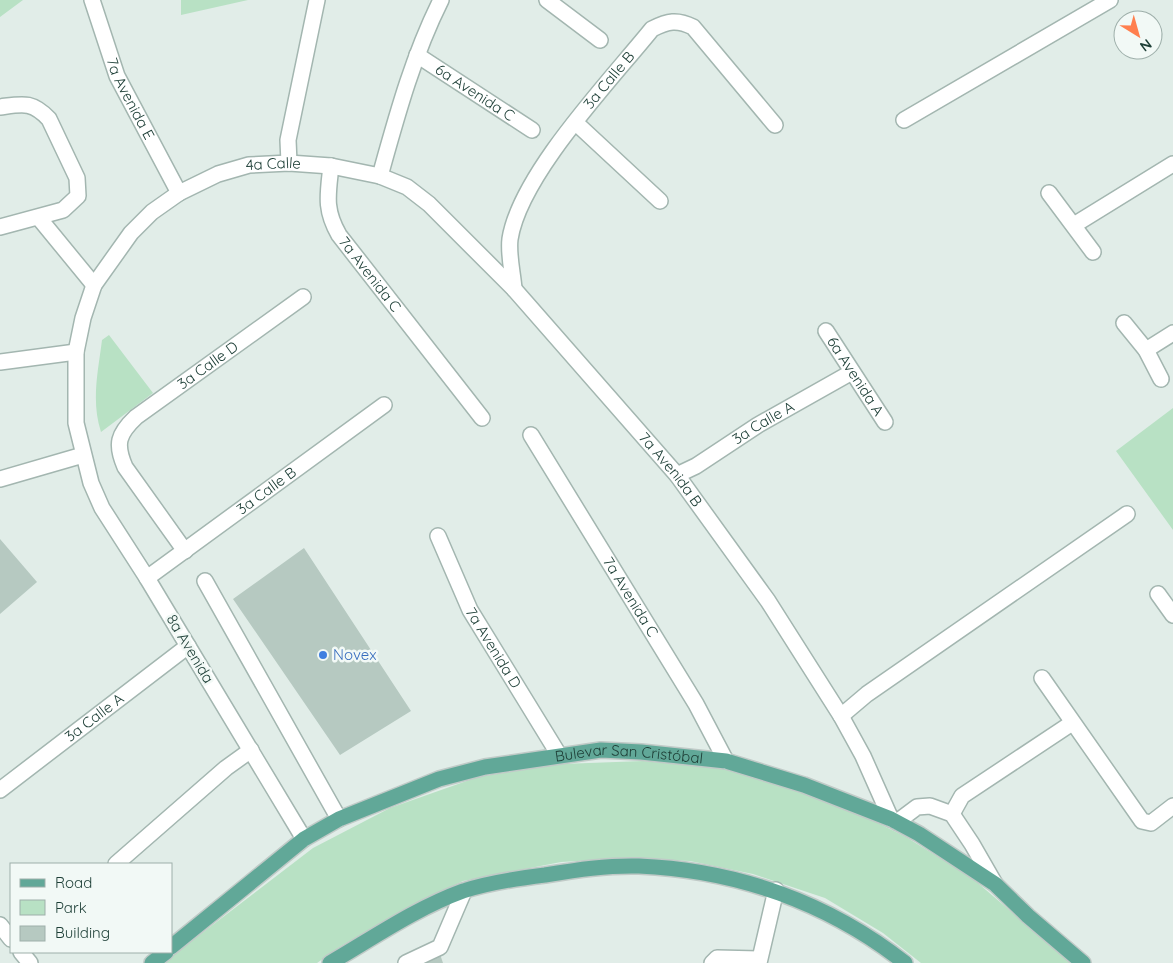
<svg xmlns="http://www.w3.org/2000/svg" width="1173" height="963" viewBox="0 0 1173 963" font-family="Quicksand,sans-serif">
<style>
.green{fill:#b8e1c4}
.building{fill:#b6c9c1}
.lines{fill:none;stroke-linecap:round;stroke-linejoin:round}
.minor-casing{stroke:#a3b6b0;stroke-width:18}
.major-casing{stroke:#c0cac7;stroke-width:18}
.minor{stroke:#fff;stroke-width:15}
.major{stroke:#61a898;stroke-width:15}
.shop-dot{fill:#3f7fe0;stroke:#f2f9f6;stroke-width:2}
.labels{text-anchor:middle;stroke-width:5;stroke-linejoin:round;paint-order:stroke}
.street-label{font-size:15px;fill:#1f4038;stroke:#f2f9f6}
.shop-label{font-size:15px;fill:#366cbe;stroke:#f2f9f6;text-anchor:start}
</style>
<rect width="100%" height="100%" fill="#e1ede8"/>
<path class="green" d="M0 0H23L0 17Z
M181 0H248L181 15Z
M109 335 153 393 101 432C91 401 98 372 102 340Z
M1173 408V530L1116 451Z
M643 761 725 769 793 790 858 813 906 837 972 878 1071 963H921L883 933 825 898 753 874 690 861 626 858 561 862 463 881 403 911 341 946 317 963H163L313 848 390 808 478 777 562 764Z"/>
<path class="building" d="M0 539 37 582 0 614Z
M304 548 411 711 340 755 233 599Z
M440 954 443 963H419Z"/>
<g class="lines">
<g class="minor-casing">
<g id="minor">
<path id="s1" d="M92 0 117 76 179 193"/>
<path d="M547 0 600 40"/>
<path id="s2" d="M417 55 532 130"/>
<path d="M0 107C23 104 32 101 49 119L77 178 78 196 63 210 0 227"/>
<path d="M904 120 1110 0"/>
<path d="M576 123 660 201"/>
<path d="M289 163 288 140 317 0"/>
<path id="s3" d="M331 166C328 194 324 209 339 235L482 418"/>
<path d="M380 176C397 115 413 56 441 0"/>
<path d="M1049 193 1093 252"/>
<path d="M39 218 94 285"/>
<path d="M1074 225 1173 164"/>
<path id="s4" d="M514 289C513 274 508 255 510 239 520 175 610 81 652 29 668 21 677 19 693 27L775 125"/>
<path d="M1124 323 1146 350 1161 379"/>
<path id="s5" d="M826 331 885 422"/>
<path d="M1146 350 1173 333"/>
<path d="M0 362 76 352"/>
<path id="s6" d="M531 435 696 704 726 761"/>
<path id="s7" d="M677 475 696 466 758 425 852 372"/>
<path d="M0 479 83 455"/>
<path id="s8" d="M438 536 470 610 559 755"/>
<path id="s9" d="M185 551 125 467C115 444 118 434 136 417L303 297"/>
<path id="s10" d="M147 578 384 405"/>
<path d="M205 581 339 819"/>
<path d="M1158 594 1173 615"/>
<path d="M1042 678 1142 821 1151 823 1173 806"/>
<path d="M841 716 867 694 1127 514"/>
<path id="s11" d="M0 790 188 646"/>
<path d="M952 814 962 796 1072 723"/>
<path d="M897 822 917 807 930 806 952 814 972 844 995 884"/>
<path id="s12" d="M304 839 147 578 102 508 91 483 76 423V352L83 318 94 285 131 233 152 212 179 193 218 174 249 165 289 163 331 166 380 176 407 187 429 204 514 289 677 475 768 601 841 716 863 756 891 819"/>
<path d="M116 864 226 768 251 750"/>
<path d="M0 925 11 939"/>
<path d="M21 952 30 963"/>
<path d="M406 963 440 947 464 891"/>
<path d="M712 963 717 958 759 959"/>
<path d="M759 963 776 890"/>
</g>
</g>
<g class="major-casing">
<g id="major">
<path id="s13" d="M171 947 304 839 339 819 439 779 485 767 601 750 641 752 726 761 804 785 891 819 919 834 995 884 1028 916 1083 963"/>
<path d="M152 963 166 952"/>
<path d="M330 963C373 938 416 908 463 891 487 883 520 878 545 875 576 870 608 865 639 866 737 870 829 903 905 963"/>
</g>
</g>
<use href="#minor" class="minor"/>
<use href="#major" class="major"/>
</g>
<circle class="shop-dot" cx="323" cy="655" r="5"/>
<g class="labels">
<g class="street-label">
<text dy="5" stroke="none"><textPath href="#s4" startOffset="239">3a Calle B</textPath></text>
<text dy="5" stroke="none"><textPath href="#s2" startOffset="69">6a Avenida C</textPath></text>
<text dy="5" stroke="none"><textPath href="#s1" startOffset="106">7a Avenida E</textPath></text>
<text dy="5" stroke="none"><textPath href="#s12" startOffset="844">4a Calle</textPath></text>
<text dy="5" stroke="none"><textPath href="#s3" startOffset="121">7a Avenida C</textPath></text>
<text dy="5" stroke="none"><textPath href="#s9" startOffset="248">3a Calle D</textPath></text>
<text dy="5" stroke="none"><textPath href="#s5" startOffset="54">6a Avenida A</textPath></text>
<text dy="5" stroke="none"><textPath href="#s7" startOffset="101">3a Calle A</textPath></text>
<text dy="5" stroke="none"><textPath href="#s12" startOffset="1368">7a Avenida B</textPath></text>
<text dy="5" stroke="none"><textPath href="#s10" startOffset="148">3a Calle B</textPath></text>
<text dy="5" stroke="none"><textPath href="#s6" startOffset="190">7a Avenida C</textPath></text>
<text dy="5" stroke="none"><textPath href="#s8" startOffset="125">7a Avenida D</textPath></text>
<text transform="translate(190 649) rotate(59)" y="5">8a Avenida</text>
<text dy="5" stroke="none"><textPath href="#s11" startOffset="119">3a Calle A</textPath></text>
<text dy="5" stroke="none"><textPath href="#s13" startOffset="512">Bulevar San Cristóbal</textPath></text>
</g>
<g class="shop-label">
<text x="333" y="660">Novex</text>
</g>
</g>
<rect x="10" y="863" width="162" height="90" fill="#f2f9f6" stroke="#9eafaa"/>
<rect x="20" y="879" width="25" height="8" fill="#61a898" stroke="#9eafaa"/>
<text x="55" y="888" font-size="15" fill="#1f4038">Road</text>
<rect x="20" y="900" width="25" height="15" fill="#b8e1c4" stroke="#9eafaa"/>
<text x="55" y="913" font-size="15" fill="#1f4038">Park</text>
<rect x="20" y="926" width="25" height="15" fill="#b6c9c1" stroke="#9eafaa"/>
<text x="55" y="938" font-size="15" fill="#1f4038">Building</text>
<g transform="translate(1138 35) rotate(143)"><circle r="24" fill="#f2f9f6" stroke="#9eafaa"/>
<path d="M0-4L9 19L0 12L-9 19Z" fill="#ff7f4e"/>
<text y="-8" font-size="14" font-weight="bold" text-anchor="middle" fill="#1f4038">N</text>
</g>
</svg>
